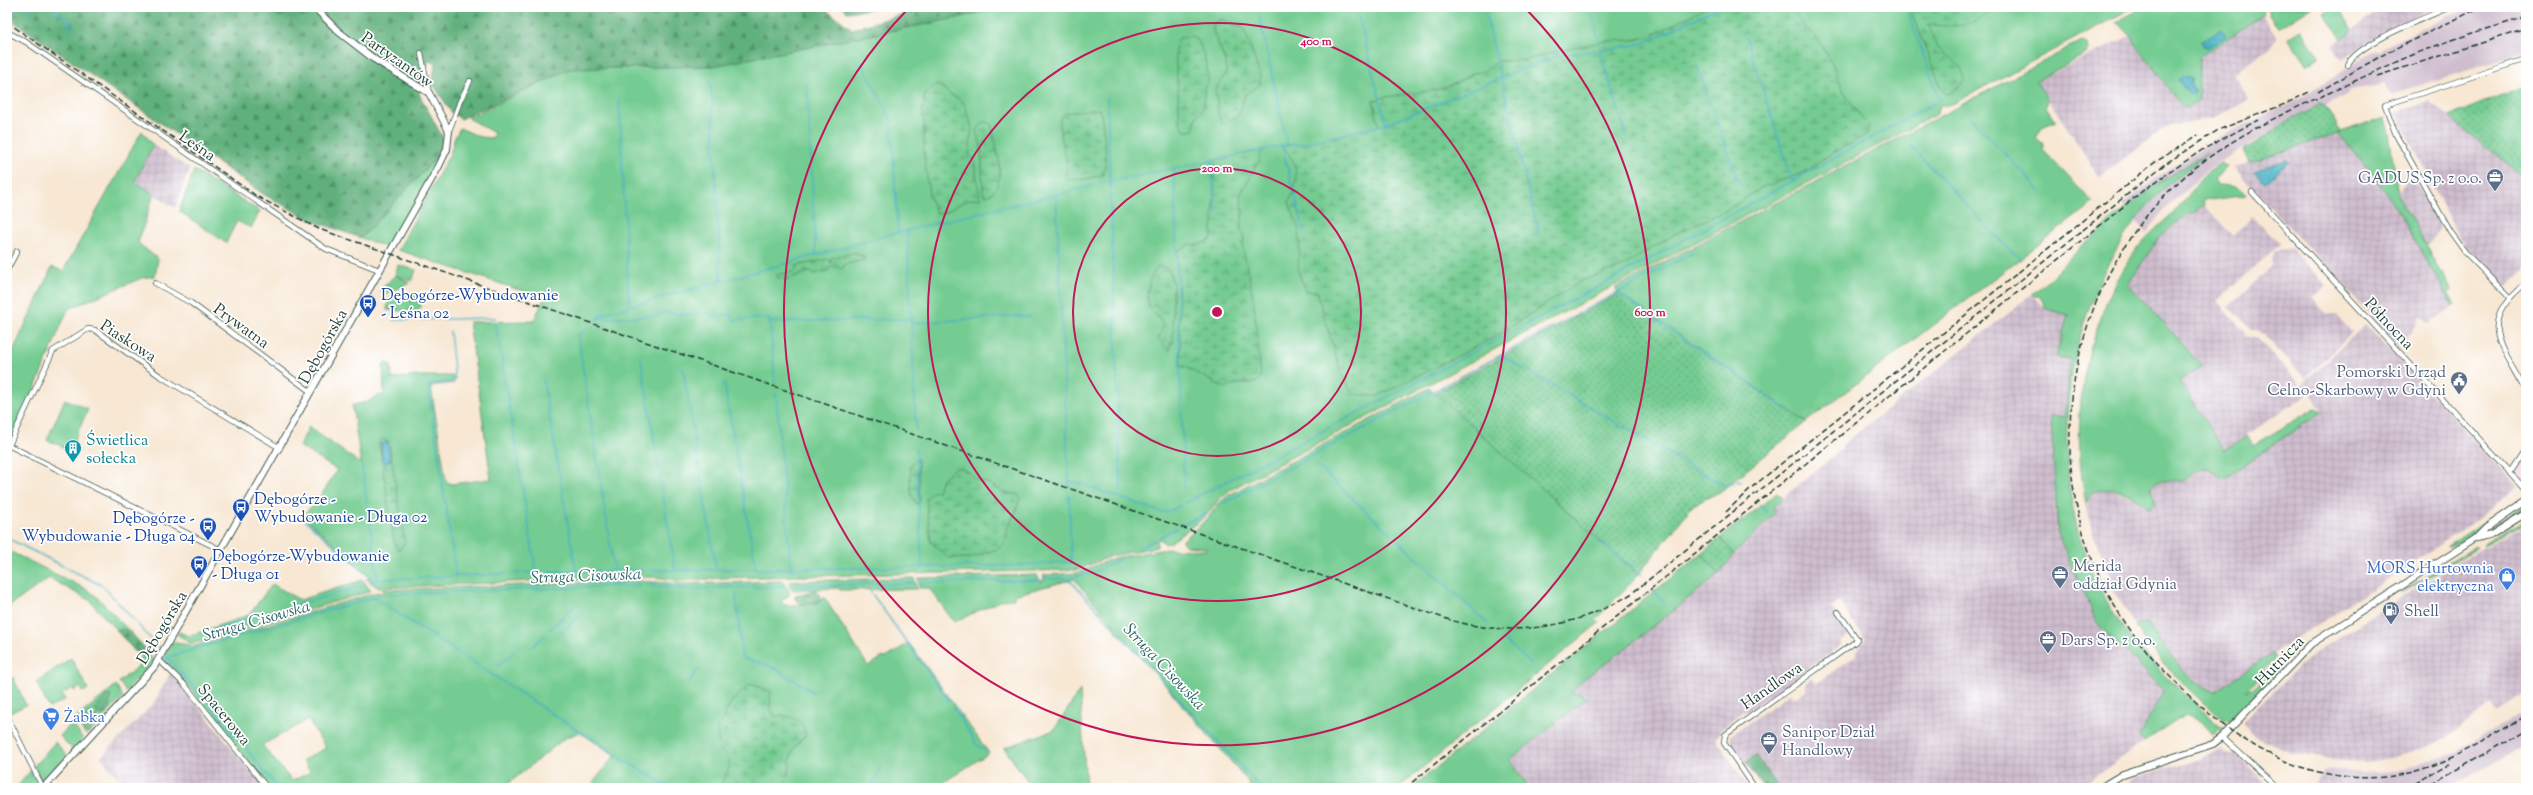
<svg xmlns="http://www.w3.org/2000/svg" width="2533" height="795" viewBox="0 0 2533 795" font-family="'Sorts Mill Goudy',serif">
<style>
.built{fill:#f3cfdf}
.industrial{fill:url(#industrial-grid)}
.railway{fill:#cfbdce}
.grass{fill:#74cc92;stroke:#4a8463;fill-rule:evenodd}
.forest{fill:url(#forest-firs);stroke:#3f7658}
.wetland{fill:url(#wetland-marsh);stroke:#4a8463}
.park{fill:url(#park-tufts);stroke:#4a8463}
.garden{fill:url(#garden-dots);stroke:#4a8463}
.water{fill:#46b0c4;stroke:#32767c}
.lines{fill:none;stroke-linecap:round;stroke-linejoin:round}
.stream{stroke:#46b0c4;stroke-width:1.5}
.street-casing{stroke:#3f564c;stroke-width:6}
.secondary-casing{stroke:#3f564c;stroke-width:8}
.street{stroke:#fff;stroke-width:4.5}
.secondary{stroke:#fff;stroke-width:6}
.rail{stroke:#1f3d34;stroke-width:1.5;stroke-dasharray:6 3;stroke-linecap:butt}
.ring{fill:none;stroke:#c2185b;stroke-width:2}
.labels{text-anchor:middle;stroke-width:3.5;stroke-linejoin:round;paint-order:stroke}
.street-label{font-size:16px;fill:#1f3d34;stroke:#fff}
.service-label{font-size:16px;fill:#4e5e75;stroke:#fff;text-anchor:start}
.transit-label{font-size:16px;fill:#164399;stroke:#fff;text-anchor:start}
.culture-label{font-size:16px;fill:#0d838f;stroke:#fff;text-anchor:start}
.shop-label{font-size:16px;fill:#366cbe;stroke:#fff;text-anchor:end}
.water-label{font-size:17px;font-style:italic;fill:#2d6566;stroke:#fff}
.centre{fill:#c2185b;stroke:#fff;stroke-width:2}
.ring-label{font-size:12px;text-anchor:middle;font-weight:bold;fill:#c2185b;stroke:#fff;stroke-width:3.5;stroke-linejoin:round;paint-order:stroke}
</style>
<defs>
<pattern id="industrial-grid" width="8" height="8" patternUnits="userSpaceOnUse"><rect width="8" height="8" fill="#cfbdce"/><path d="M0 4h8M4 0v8" fill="none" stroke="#b1a3b2"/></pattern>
<pattern id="forest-firs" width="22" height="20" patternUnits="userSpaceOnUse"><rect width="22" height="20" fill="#5fb07c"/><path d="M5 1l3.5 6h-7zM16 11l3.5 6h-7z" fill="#4e9066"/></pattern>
<pattern id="wetland-marsh" width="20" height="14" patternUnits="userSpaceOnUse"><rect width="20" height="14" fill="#74cc92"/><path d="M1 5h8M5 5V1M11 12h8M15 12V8" fill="none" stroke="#5fa778"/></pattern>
<pattern id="park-tufts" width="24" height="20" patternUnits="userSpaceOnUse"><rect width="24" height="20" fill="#74cc92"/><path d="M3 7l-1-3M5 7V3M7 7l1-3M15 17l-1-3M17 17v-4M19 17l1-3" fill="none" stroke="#5fa778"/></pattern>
<pattern id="garden-dots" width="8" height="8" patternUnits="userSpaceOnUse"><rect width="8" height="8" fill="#74cc92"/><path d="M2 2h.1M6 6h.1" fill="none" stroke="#5fa778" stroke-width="1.8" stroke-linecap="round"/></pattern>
</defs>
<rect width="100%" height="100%" fill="#fff"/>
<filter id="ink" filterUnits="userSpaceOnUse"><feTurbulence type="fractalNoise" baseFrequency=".025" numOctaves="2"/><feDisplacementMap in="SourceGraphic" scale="8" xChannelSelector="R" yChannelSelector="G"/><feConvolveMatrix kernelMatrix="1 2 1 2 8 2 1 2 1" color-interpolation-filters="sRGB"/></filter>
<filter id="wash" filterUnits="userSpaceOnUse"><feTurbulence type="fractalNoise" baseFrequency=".012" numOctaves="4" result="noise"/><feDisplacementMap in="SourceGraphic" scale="16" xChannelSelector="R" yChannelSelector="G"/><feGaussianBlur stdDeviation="0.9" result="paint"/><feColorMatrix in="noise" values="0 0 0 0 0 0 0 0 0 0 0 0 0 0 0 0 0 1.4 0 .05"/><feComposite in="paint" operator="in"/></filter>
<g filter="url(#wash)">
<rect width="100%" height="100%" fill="#f7e7d3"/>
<path class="built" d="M2526 457V483L2518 472Z"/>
<path class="industrial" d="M2382 7H2436L2381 34 2343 59 2332 46Z
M2263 15 2277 38 2269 49 2233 74 2249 100 2215 117 2165 127 2100 177 2036 81 2130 36 2179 104 2188 108 2199 101V57Z
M2429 101 2526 179V270L2506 287 2473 254 2455 230 2396 113Z
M2338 133 2375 177 2398 210 2453 307 2429 323 2421 316 2402 348 2234 168Z
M153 145 190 169 175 208 135 181Z
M2411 175 2441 226 2427 246 2398 195V192Z
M2204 205 2233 236 2252 216 2280 244 2217 301 2244 331 2245 337H2256L2301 385 2366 324 2517 486 2480 518 2216 691 2205 689 2171 658 2147 623 2135 625 2113 589 2115 587 2092 531 2086 504 2093 492 2104 489 2138 498 2147 508 2153 493 2151 487 2157 481 2184 482 2200 468H2212L2323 411 2310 392 2225 450 2179 381 2202 365 2128 284 2159 238 2169 228Z
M2291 248 2327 286 2313 298 2325 313 2337 315 2352 333 2305 378 2259 330H2251L2229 307 2272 266 2273 252Z
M2032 294 2046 309 2068 315 2056 356 2071 359 2064 417 2051 416 2099 626 2165 690 2140 735 2144 742 2079 788H1764L1731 747V735L1790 694 1794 698 1798 696 1806 690 1805 683 1812 678 1816 684 1856 655V651L1865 639 1839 601 1831 607 1850 635 1841 642V645L1748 711 1742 712 1721 730 1716 739 1749 788H1529L1510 761 1565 715 1570 694 1585 678 1622 651 1719 574 1738 549 1776 512 1772 507 1843 448 1841 446Z
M2526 524V694L2496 712 2491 704 2452 734 2434 744 2390 758 2367 762 2332 760 2289 752 2256 737 2245 727 2242 722 2312 654 2464 558Z
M170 673 197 704 263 788H125L101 757 154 703Z
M2222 750 2226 754H2236L2272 788H2121L2135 777 2196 760Z
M2320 777 2347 782 2390 781 2393 788H2312Z"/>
<path class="railway" d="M2467 7H2526V52L2392 94 2382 82 2376 86 2350 90 2346 95 2325 105 2321 104 2293 118 2211 167 2167 207 2146 233 2122 205 2155 179 2221 136 2300 99 2374 51H2380L2382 48Z
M2526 711V745L2448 788H2393L2390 781 2347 782 2320 777 2325 769 2362 773 2407 770 2405 768 2457 751Z"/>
<path class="grass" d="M1000 7H1083L1084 9 1090 7H2134L1956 102 1945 106 1941 104 1937 114 1230 490 1219 499 1206 516 1170 543 1165 544 1160 539 1157 540V547L1111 556 1077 570 722 578 682 581 654 577 577 579 379 588 366 579 371 577 303 516 322 494 337 470 299 446 309 427 361 464 352 405 368 402 378 395 384 396 383 364 385 362 391 366 392 379 417 376H453L454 383 431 386 446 481 451 484 491 479 469 322 534 321 544 298 398 250 450 154 455 137 460 128 480 137 492 138 494 133 468 118 570 69 713 66 961 17Z
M2144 7H2262L2263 15 2199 57V101L2187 108 2180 104 2130 36 2116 22Z
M2267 7H2312L2278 28 2269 15Z
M2332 7H2338L2353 30 2342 39 2324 13Z
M2301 29 2319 56 2307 66 2288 38Z
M2082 41 2088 44 2089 49 2086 54 2036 81 2048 100 2046 107 2056 121 2042 127 2036 137 2043 144V150L2093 203 1806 422 1619 294 1615 288Z
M2385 117 2389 132 2398 195 2452 291 2448 293 2455 305 2453 307 2398 210 2375 177 2338 133Z
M142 131 153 145 135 181 154 194 138 243 158 259 155 276 142 278 68 309 9 450 7 449V364L52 267 63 271Z
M2208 153C2187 169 2165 186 2147 206 2055 313 2037 504 2119 622 2147 662 2186 697 2223 728L2213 736 2203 722 2187 714 2144 742 2140 735 2165 690 2099 626 2058 535 2051 416 2064 417 2071 359 2056 357 2068 315 2046 309 2040 296H2034L2032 294C2051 280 2065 261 2083 245 2121 211 2163 176 2208 153Z
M438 156V162L389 248 361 238Z
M2221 163 2227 167 2215 180 2217 185C2230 186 2238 184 2246 195L2203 201 2204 205 2169 228 2159 238 2128 284 2202 366 2179 381 2225 450 2247 436 2254 445 2315 408 2323 411 2223 479C2206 463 2199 465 2184 482L2157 481 2151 487 2155 504 2147 508C2134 493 2112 486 2093 492L2086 504C2069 416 2084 322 2137 249 2148 234 2165 221 2178 208 2194 191 2200 174 2221 163Z
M194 170 260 211 251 228 237 221 226 243 179 211Z
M398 265 416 270 412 281 395 275Z
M406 293 420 296 421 307 417 312 387 310 388 300Z
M363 305a7 7 0 1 1 14 0a7 7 0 1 1-14 0Z
M1504 357 1721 491 1693 505 1638 575 1595 620 1600 622 1398 788H1251L1247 780 1074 579 1014 595V599L1002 600 954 622 929 588H919L918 578 1037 575 1040 581H1043L1044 575 1077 573 1114 558 1166 549 1207 550V548L1186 546 1182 541 1208 518 1219 503 1229 495 1429 388 1435 393Z
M65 399 88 409 70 450 47 440Z
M1777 493 1783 498 1773 507 1776 512 1734 554 1720 538Z
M2526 504V510L2479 538V536Z
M2491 517 2493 519C2486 527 2457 548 2447 547Z
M2526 519V522L2482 545 2484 542Z
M2473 547H2477L2402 593 2406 589Z
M7 550 86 589 97 597 136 638 127 630 117 631 89 600 49 578 7 608Z
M1702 553 1719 574 1622 651 1585 678 1570 694H1582L1586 698 1510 760 1529 788H1411Z
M914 578 917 589 840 590 839 588 795 590 791 589 789 585 790 581Z
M363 580 371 591 200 642 190 643 177 634 179 632 189 636 249 615 272 584 300 600Z
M637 581 687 584 783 581 789 591V595L781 601 784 605C792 604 814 606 820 601 822 600 822 598 824 597L868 666 883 657 885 658 909 643 989 753 935 788H589L615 755 580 732 565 738 503 788H270L172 667 161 660 172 642 195 646 378 592 384 594 383 590ZM308 720 326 748 303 760 310 772 292 781 262 745Z
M2147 623C2159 641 2193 690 2216 691L2272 653 2275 657 2259 675 2273 668 2244 691 2252 689 2277 670 2278 672 2229 722C2209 713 2142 645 2135 625Z
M144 647 154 661 126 692 119 682 141 664V658L132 648 140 652 144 650Z
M71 658 88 689 83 692 81 687 74 691 73 688 62 694 65 700 49 708 36 682Z
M13 677 26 705 8 714 7 683Z
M116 685 123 697 102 719 97 716 100 723 86 735 74 720Z
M1080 690 1086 788H1021L1029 783 1004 748 1054 730Z
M72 723 83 739 73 752H71L72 749 60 736Z
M55 742 67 755V759L42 783 33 767Z
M32 769 39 788H16Z"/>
<path class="forest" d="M7 7H822L852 29 927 7H1000L961 17 713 66 570 69 461 119 451 112 431 81 436 63 428 61 419 94 443 138 438 156 361 238 310 220 263 194 7 17Z
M843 7H888L847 12Z
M816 590 820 594 821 601 802 605 795 599V595Z
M122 629C130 631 138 640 144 647V650L139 652 132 648 117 631Z
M107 695 111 696 108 712 102 715 97 713 95 708Z
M89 713 98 718 90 723 92 731 89 733 83 731 79 724Z
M1756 756 1779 788H1764L1746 762Z"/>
<path class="wetland" d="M1707 7H1791L1805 27 1817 37 1832 63 1845 94 1869 127 1866 135 1828 156 1808 171 1763 187 1727 210 1677 233 1623 266 1581 281 1495 337 1394 388 1377 396 1353 394 1341 373 1317 292 1307 291C1292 269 1302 255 1299 230 1297 221 1292 212 1289 203 1298 180 1301 164 1281 146L1306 143 1379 126 1373 101 1385 97 1436 90 1456 83 1474 73 1485 71 1497 61 1526 60 1565 49 1606 41 1633 40 1651 36Z
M1909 7H1994C1975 28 1954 28 1928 24 1932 31 1933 41 1938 48 1949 61 1963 60 1965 81L1949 94 1943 92Z
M1221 19 1244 28 1260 75V85L1245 94 1239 115 1222 124C1216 114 1219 103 1215 91L1226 73V64L1213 30V24Z
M1189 36H1195C1203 48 1208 66 1208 81 1207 86 1204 89 1204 93 1204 104 1207 107 1197 115L1193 131H1184L1180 122 1175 50 1179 38Z
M936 85 943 87 948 93 961 100 965 105 972 128 969 156 974 160 980 199C962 196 953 214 936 213L929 195 924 155V122L922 113 925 94Z
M1098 109 1101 111C1103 131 1109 156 1103 175L1086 179 1066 180V160L1060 130V118L1065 113Z
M984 121 991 124C995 142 1010 186 987 196L983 194 981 145 976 132Z
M1262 150 1263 152 1260 154 1259 161 1240 195 1243 213 1240 231 1244 235 1243 247 1254 302 1261 377 1256 383 1234 384 1226 388C1210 382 1198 371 1181 366L1177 250 1185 248 1188 244 1199 245 1212 239C1211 221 1218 186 1211 170 1209 167 1204 165 1201 163Z
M857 252 858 256 863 255 864 260 843 265 844 268 840 269 836 266 828 268V271L813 274 812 271 784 280 783 277 778 279 777 275 796 271V266L829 259 831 263V258Z
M1158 266 1169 269 1173 283V343H1170V351L1158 339C1160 334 1164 329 1162 324 1160 317 1152 313 1149 307 1144 296 1150 274 1158 266Z
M382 438 389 442 405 543 400 549H397L394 543 379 443Z
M918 459 920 502 918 504C907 497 911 476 911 464Z
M955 468H962L977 480 988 483 1005 493 1018 494 1020 498 1016 512 1007 529V538L1000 548 972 558H948L931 542 926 499 932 492 938 491 942 478Z
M750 684 771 691 770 708 775 716C790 714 803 719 806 735 802 739 796 744 793 750 787 763 793 781 778 788H722L721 786C725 770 739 764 720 750L717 730 731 702Z"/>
<path class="park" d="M395 275 410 283 385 295 380 290Z"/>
<path class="garden" d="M2526 85V179L2448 117Z
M2321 104 2325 105 2341 132 2250 163 2244 150 2293 118Z
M1619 294 1806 422 1721 491 1693 505 1638 575 1435 393Z
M1720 538 1734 554 1719 574 1702 553Z"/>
<path class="water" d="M2221 29 2225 33V37L2205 49 2201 41Z
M2183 75 2192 78 2190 83 2195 93 2190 96 2178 80Z
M2287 160 2289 162 2264 183 2254 171Z
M387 442 391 459 386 464 382 460 381 443Z"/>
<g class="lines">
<path class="stream" d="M29 7V16
M52 7C58 15 67 16 71 25L68 30
M1356 7 1386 123
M1484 7 1539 234
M1906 7 1940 100
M115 14V7
M1592 14 1601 50
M1259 15 1287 145
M1746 37 1792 180
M1599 50 1627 136
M860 60 891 118 898 233
M1697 66 1740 186
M708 81 711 85 721 280
M807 85 816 255
M1107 98 1121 492
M619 99 629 306
M1969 116 2039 189
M1282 146 1304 231
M1911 146 2003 244 2019 257
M1212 161 1216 215
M1174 169 1184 489
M1056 194 1069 486
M907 230 916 429
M1605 283 1935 103
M1617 293 1792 413
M599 318 657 316 665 312 687 315 708 312 712 316 730 315 735 320 767 318 770 322 912 319
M393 320 495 318 536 572 541 571
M597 321 599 316 609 312 907 230 1109 182 1285 145 1306 143 1386 124 1559 55 1612 49 1644 43 1718 7
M770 322 775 383
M912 323 1016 316 1031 317
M586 330 578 336 614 570
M1502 356 1725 486 1739 481 1741 482
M641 359 675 570H650
M683 368 716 569
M543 379 576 571
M724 382 756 569
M776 394 791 570
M916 449 922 567
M1315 464 1487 623
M362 467 378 580
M1069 480 1161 512H1167L1180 506
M1185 503 1603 284
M1224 503 1692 253
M1760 505 1767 512
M305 520 374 581
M1182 525 1206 513
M1160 537 1177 528
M7 538 103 586 159 648
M1598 541 1642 575
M1138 549 1155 540
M675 570 1008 566 1071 562 1069 495
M549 571 643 570
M510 574 536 572
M456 576 504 574
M417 578 456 576 428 385 455 380 450 331
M1068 578 1092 573 1120 559
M1044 579 1068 578 1261 788
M371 582 380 579 412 578
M919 583 1040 580
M789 586 916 583
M870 591 949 701
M1654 591 1665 602
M388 594 647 585 689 589 784 586
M736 595 742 658 773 667 813 692
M373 597 617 756 671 788
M212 630 365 585
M549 630 575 605
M561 633 583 613
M1505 641 1531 664
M533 646 545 635
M164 654 212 707 278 788
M168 657 378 596
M498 666 514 652
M688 683 698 670
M953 707 977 745 986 751
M870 788 881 768"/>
</g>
</g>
<g filter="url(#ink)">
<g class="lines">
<g class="street-casing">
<path id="street" d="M7 32 26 42 326 249 379 270
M421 53 429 93
M2348 65C2354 45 2429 16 2450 7
M449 131 460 101 470 81
M2252 192 2526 490
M7 270 17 251
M155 283 191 303 311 392
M2526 283C2475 324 2501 344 2526 392
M2509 297 2465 252 2450 231 2396 135 2385 105 2526 59
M8 445 221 550
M9 445 53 351 88 329 95 330 160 376 280 448
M2510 473 2526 449
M158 659 185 685 267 788
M7 716 43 788
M2222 737 2278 788
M1755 788 1724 743 1725 735 1855 642 1857 639 1838 612"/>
</g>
<g class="secondary-casing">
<path id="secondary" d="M2477 539 2491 535 2526 513
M43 788 154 667 439 166 447 149 449 131 429 93 374 59 339 32 314 7
M2100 788 2123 774 2213 744 2222 737 2311 644 2475 539 2486 528 2526 500"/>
</g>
<use href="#street" class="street"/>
<use href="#secondary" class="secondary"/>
<path class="rail" d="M2526 17C2494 27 2461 36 2430 48 2396 61 2364 77 2331 92 2274 117 2216 145 2171 189 2070 288 2040 454 2102 582 2124 629 2159 668 2197 703 2250 751 2311 783 2385 777 2437 772 2481 742 2526 716
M7 22 258 197 319 229 1441 617C1505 639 1574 630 1631 594L2165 164 2218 130 2285 104 2309 92
M2377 76 2526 29
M2318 92 2388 52 2481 7
M1726 512 1751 488 2154 163 2198 135
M1405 788 2145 189 2202 150 2258 120
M2407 788 2449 764
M2424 788 2526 730"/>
</g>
</g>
<g class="ring">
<circle cx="1217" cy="312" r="144"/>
<circle cx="1217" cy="312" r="289"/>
<path d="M1526 9A433 433 0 1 1 908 9"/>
</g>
<defs>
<g id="office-pin" transform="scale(0.9)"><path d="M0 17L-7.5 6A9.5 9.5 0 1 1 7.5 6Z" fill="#5c6f8a" stroke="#fff"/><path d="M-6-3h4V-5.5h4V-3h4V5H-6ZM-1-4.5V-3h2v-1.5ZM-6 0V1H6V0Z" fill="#fff"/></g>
<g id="bus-pin" transform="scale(0.9)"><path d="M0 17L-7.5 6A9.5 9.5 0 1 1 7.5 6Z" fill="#1a4fb4" stroke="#fff"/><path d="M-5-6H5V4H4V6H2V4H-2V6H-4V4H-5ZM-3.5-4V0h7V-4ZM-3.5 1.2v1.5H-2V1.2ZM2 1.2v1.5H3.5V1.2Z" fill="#fff"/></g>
<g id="civic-pin" transform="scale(0.9)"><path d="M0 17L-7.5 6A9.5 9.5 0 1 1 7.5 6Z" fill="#5c6f8a" stroke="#fff"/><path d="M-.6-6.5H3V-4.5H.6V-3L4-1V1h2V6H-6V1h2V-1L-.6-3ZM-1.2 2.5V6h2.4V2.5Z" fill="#fff"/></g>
<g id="building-pin" transform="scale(0.9)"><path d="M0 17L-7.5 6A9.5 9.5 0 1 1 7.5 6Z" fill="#0f9aa8" stroke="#fff"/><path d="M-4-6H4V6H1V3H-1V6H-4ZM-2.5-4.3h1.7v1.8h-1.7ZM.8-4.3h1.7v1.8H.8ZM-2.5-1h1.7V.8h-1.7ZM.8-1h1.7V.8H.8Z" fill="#fff"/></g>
<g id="shop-pin" transform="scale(0.9)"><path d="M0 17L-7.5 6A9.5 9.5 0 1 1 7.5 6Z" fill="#3f7fe0" stroke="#fff"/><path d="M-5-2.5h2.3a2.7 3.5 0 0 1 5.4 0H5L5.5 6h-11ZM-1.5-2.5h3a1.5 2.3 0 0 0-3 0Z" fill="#fff"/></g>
<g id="fuel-pin" transform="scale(0.9)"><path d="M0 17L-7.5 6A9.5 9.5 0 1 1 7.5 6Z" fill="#5c6f8a" stroke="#fff"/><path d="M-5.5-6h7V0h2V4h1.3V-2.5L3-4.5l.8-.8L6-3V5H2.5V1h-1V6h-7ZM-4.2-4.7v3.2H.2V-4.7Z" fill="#fff"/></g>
<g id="supermarket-pin" transform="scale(0.9)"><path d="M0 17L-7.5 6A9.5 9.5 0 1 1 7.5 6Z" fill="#3f7fe0" stroke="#fff"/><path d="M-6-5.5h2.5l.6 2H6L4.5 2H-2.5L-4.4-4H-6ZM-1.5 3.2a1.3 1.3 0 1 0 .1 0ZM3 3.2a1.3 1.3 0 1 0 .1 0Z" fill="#fff"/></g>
</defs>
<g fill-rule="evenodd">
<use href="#office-pin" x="2495" y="177"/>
<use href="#bus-pin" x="368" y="303"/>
<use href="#civic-pin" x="2459" y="380"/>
<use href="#building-pin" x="73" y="448"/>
<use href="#bus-pin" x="241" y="507"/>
<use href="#bus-pin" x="208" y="526"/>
<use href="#bus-pin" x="199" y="564"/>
<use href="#office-pin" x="2060" y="574"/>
<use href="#shop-pin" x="2507" y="576"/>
<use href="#fuel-pin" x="2391" y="610"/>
<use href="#office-pin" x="2048" y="639"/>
<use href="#supermarket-pin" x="51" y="716"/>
<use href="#office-pin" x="1769" y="740"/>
</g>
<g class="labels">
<g class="street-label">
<text transform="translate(398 59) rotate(35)" y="6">Partyzantów</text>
<text transform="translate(198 145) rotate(35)" y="6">Leśna</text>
<text transform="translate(2390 323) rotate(47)" y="6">Północna</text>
<text transform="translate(242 325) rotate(36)" y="6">Prywatna</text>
<text transform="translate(129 340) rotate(33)" y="6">Piaskowa</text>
<text transform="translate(322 346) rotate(-61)" y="6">Dębogórska</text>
<text transform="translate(161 627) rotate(-59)" y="6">Dębogórska</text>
<text transform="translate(2279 660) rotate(-46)" y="6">Hutnicza</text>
<text transform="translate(1771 685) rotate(-35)" y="6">Handlowa</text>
<text transform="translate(225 714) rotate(51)" y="6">Spacerowa</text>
</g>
<g class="service-label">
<text x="2482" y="183" text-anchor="end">GADUS Sp. z o.o.</text>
<text x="2446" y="377" text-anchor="end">Pomorski Urząd<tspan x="2446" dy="18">Celno-Skarbowy w Gdyni</tspan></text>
<text x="2073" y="571">Merida<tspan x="2073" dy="18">oddział Gdynia</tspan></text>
<text x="2404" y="616">Shell</text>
<text x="2061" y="645">Dars Sp. z o.o.</text>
<text x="1782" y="737">Sanipor Dział<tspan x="1782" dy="18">Handlowy</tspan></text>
</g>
<g class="transit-label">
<text x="381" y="300">Dębogórze-Wybudowanie<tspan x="381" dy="18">- Leśna 02</tspan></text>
<text x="254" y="504">Dębogórze -<tspan x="254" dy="18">Wybudowanie - Długa 02</tspan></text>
<text x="195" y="523" text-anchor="end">Dębogórze -<tspan x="195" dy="18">Wybudowanie - Długa 04</tspan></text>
<text x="212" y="561">Dębogórze-Wybudowanie<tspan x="212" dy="18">- Długa 01</tspan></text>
</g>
<g class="culture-label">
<text x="86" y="445">Świetlica<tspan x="86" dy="18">sołecka</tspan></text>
</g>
<g class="shop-label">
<text x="2494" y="573">MORS Hurtownia<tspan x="2494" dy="18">elektryczna</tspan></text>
<text x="64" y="722" text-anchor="start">Żabka</text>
</g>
<g class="water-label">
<text transform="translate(586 575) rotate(-2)" y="6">Struga Cisowska</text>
<text transform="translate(256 620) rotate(-16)" y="6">Struga Cisowska</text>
<text transform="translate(1165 666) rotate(47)" y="6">Struga Cisowska</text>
</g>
</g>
<circle cx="1217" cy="312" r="6" class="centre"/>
<g class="ring-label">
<text x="1316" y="45">400 m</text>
<text x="1217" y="172">200 m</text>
<text x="1650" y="316">600 m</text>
</g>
<rect width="2533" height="795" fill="none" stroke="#fff" stroke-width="24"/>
</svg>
